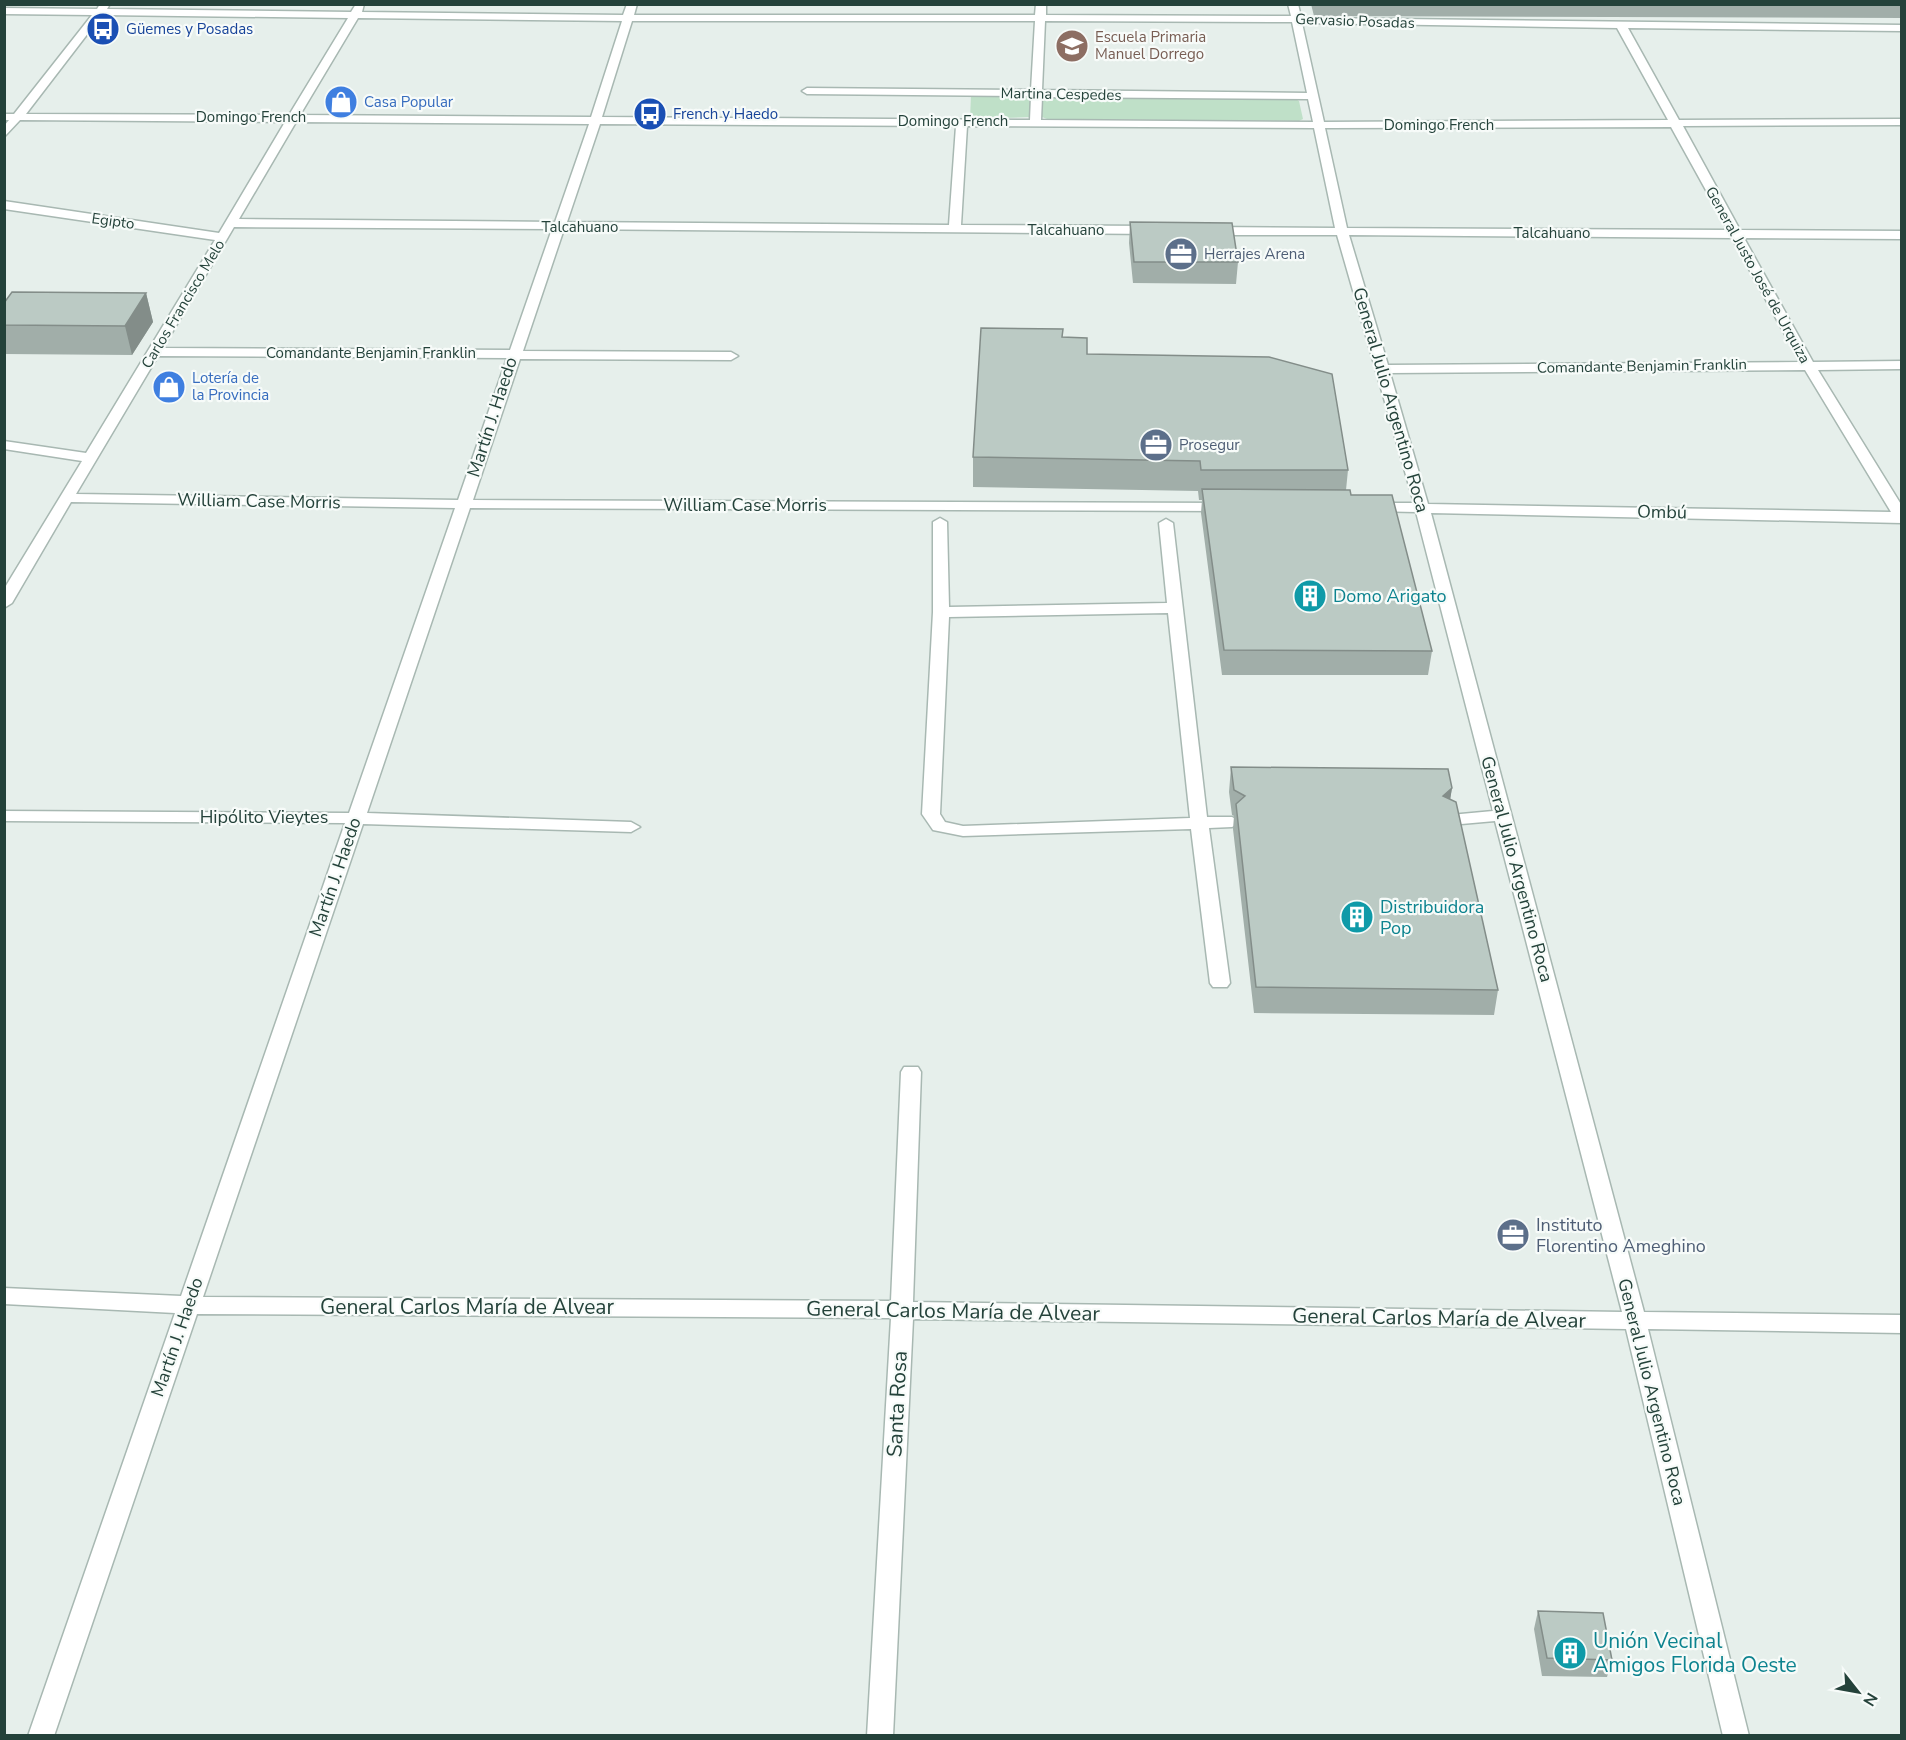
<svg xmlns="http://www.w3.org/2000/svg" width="1906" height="1740" viewBox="0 0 1906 1740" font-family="'Nunito Sans',sans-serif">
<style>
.green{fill:#bfe0c8}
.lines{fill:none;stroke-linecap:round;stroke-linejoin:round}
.minor-casing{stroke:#a8b8b2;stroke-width:3}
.minor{fill:#fff;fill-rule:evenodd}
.wall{fill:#a1aea9}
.shaded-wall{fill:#838d89}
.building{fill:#bbcac4;stroke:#838d89;stroke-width:1.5}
.labels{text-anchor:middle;stroke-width:4.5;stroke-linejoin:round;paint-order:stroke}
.far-street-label{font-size:15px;fill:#24423a;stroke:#f7fbf9}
.far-transit-label{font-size:15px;fill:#164399;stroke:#f7fbf9;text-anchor:start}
.far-education-label{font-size:15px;fill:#785e54;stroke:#f7fbf9;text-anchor:start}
.far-shop-label{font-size:15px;fill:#366cbe;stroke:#f7fbf9;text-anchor:start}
.far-service-label{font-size:15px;fill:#4e5e75;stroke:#f7fbf9;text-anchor:start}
.street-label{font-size:18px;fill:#24423a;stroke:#f7fbf9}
.culture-label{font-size:18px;fill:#0d838f;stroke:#f7fbf9;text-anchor:start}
.service-label{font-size:18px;fill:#4e5e75;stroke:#f7fbf9;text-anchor:start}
.near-street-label{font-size:21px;fill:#24423a;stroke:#f7fbf9}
.near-culture-label{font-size:21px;fill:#0d838f;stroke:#f7fbf9;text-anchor:start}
</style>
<rect width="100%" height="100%" fill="#e6efeb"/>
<path class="green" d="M971 95 1030 97V117L970 119Z
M1049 96 1294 98 1299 101 1303 119 1299 121 1047 119 1042 117V98Z"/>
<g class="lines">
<g class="minor-casing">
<path id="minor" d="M100 4H110L107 9 351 12 356 4H364L362 12 623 15 627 4H637L634 15H1035L1036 4H1046V15L1291 16 1288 4H1298L1301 17 1317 18 1902 25V31L1628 28 1679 120 1902 119V125L1683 126 1740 230 1902 231V239L1744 238 1813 362 1902 361V369L1818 370 1902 506V523L1431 513 1644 1312 1902 1315V1333L1648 1329 1749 1736H1723L1626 1329 913 1319 893 1736H867L891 1318 197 1314 54 1736H28L175 1313 4 1304V1288L181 1296 345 823 4 821V811L349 813 455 508 71 502 12 603 4 608V589L82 461 4 449V441L86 453 215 240 4 209V201L219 233 285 122 20 120 4 137V126L9 120H4V114H14L92 15 4 14V8L97 9ZM102 15 348 18 289 115 26 114ZM358 18 622 21 591 117 300 115ZM632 21H1035L1031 90 807 88 802 91 807 94 1031 96 1030 120 602 117ZM1045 21 1292 22 1307 93 1042 90ZM1302 23 1617 28 1668 120 1324 122ZM1042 97 1308 99 1313 122 1041 120ZM296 122 589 124 555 222 239 219ZM600 124 956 126 949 225 567 222ZM967 126 1314 128 1335 228 1210 227 1204 231 1210 235H1337L1414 503H1371L1364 507 1371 511 1416 512 1493 811 1450 815 1441 820 1450 825 1495 821 1622 1312 913 1302 921 1072 918 1067H904L901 1072 891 1301 203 1297 363 824 631 832 640 827 631 822 367 813 470 508 1226 511 1233 507 1226 503 473 500 520 359 731 360 738 356 731 352 523 351 564 229 1153 234 1159 230 1153 226 961 225ZM1671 127 1728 230 1347 228 1325 128ZM234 227 552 229 510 350 163 348ZM1349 235 1732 238 1800 362 1388 365ZM158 356 507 358 458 500 76 494ZM1805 370 1891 512 1428 504 1390 373Z
M940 518 947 522 949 607 1167 603 1159 523 1166 519 1173 523 1207 817H1232L1241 822 1232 827 1209 828 1230 983 1227 987H1213L1210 983 1191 829 963 836 933 830 922 814 933 612V522ZM1168 613 1190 818 963 826 945 822 940 814 949 617Z"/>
</g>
<use href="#minor" class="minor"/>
</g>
<path class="wall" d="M1311 4H1902V18L1314 16Z
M1130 222 1238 262 1236 284 1133 283 1129 243Z
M146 293 153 322 132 355 4 354V303Z
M1087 354 1348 470 1346 490 1351 495 1432 651 1428 675H1222L1201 513 1202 500H1199L1198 491 973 487V457Z
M1231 767 1452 788 1450 799 1498 990 1494 1015 1254 1013 1233 829 1234 816 1232 815 1229 792Z
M1538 1611 1612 1660 1607 1677 1542 1676 1534 1629Z"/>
<path class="shaded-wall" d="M146 293 153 322 132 355 125 326Z
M1452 788 1448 813 1443 796Z"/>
<path class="building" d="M1130 222 1232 223 1238 262H1134Z
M12 292 146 293 125 326 4 325V303Z
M981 328 1063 329 1062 337 1087 338V354L1269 357 1332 374 1348 470H1201L1200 461 973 457Z
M1202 489 1350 490 1351 495H1392L1432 651 1224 650Z
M1231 767 1448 769 1452 788 1443 796 1456 802 1498 990 1256 987 1236 804 1245 796 1234 790Z
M1538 1611 1603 1613 1612 1660 1547 1658Z"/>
<defs>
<g id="bus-disc" transform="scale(1.725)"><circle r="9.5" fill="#1a4fb4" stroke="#f7fbf9"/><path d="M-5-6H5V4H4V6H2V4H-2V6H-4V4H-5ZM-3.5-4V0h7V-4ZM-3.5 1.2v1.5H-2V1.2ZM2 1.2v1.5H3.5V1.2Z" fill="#fff"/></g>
<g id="school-disc" transform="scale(1.725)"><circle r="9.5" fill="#8d6e63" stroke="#f7fbf9"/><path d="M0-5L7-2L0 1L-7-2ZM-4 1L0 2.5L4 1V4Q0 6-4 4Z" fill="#fff"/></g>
<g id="shop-disc" transform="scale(1.725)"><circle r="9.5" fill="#3f7fe0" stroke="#f7fbf9"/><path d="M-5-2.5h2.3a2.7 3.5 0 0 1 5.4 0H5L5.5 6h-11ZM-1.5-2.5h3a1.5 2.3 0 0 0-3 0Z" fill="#fff"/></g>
<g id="office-disc" transform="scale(1.725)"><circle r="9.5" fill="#5c6f8a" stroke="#f7fbf9"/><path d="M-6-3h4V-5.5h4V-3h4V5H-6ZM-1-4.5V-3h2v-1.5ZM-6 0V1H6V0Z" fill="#fff"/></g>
<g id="building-disc" transform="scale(1.725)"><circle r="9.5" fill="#0f9aa8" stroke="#f7fbf9"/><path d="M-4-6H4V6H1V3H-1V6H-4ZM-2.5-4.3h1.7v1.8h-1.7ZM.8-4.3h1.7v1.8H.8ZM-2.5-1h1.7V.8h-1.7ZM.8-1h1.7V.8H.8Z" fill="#fff"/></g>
</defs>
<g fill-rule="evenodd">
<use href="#bus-disc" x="103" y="29"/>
<use href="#school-disc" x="1072" y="46"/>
<use href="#shop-disc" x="341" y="102"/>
<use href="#bus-disc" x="650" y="114"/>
<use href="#office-disc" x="1181" y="254"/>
<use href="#shop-disc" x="169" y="387"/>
<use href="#office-disc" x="1156" y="445"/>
<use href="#building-disc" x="1310" y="596"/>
<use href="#building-disc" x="1357" y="917"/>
<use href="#office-disc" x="1513" y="1235"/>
<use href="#building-disc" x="1570" y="1653"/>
</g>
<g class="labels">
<g class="far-street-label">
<text transform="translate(1355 21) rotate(2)" y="5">Gervasio Posadas</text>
<text transform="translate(1061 94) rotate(1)" y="5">Martina Cespedes</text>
<text x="251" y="122">Domingo French</text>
<text x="953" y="126">Domingo French</text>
<text x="1439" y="130">Domingo French</text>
<text transform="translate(113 221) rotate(8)" y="5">Egipto</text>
<text x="580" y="232">Talcahuano</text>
<text x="1066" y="235">Talcahuano</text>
<text x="1552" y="238">Talcahuano</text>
<text transform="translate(1758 275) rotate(61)" y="5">General Justo José de Urquiza</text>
<text transform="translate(183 304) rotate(-59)" y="5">Carlos Francisco Melo</text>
<text x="371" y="358">Comandante Benjamin Franklin</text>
<text transform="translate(1642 366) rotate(-1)" y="5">Comandante Benjamin Franklin</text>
</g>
<g class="far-transit-label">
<text x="126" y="34">Güemes y Posadas</text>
<text x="673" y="119">French y Haedo</text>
</g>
<g class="far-education-label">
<text x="1095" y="42">Escuela Primaria<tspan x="1095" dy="17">Manuel Dorrego</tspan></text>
</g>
<g class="far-shop-label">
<text x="364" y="107">Casa Popular</text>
<text x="192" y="383">Lotería de<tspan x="192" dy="17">la Provincia</tspan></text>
</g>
<g class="far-service-label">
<text x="1204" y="259">Herrajes Arena</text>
<text x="1179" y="450">Prosegur</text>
</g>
<g class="street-label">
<text transform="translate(1391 400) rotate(74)" y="6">General Julio Argentino Roca</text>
<text transform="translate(492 417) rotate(-72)" y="6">Martín J. Haedo</text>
<text transform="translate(259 501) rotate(1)" y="6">William Case Morris</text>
<text x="745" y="511">William Case Morris</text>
<text transform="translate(1662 512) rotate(1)" y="6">Ombú</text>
<text x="264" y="823">Hipólito Vieytes</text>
<text transform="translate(1517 869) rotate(75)" y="6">General Julio Argentino Roca</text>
<text transform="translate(335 877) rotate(-71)" y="6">Martín J. Haedo</text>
<text transform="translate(177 1337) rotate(-71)" y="6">Martín J. Haedo</text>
<text transform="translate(1652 1392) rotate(76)" y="6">General Julio Argentino Roca</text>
</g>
<g class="culture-label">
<text x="1333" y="602">Domo Arigato</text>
<text x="1380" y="913">Distribuidora<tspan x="1380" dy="21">Pop</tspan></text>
</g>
<g class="service-label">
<text x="1536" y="1231">Instituto<tspan x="1536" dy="21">Florentino Ameghino</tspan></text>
</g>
<g class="near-street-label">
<text x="467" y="1314">General Carlos María de Alvear</text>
<text transform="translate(953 1311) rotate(1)" y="7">General Carlos María de Alvear</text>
<text transform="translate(1439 1318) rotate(1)" y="7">General Carlos María de Alvear</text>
<text transform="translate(897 1404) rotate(-87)" y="7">Santa Rosa</text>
</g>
<g class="near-culture-label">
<text x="1593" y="1648">Unión Vecinal<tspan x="1593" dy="24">Amigos Florida Oeste</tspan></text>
</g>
</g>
<rect width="1906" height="1740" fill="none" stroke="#24423a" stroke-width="12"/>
<g transform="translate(1858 1692) rotate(121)" stroke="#f7fbf9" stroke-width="4.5" paint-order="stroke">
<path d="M0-4.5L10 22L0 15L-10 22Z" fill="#24423a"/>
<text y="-9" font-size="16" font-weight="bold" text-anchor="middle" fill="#24423a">N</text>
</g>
</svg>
